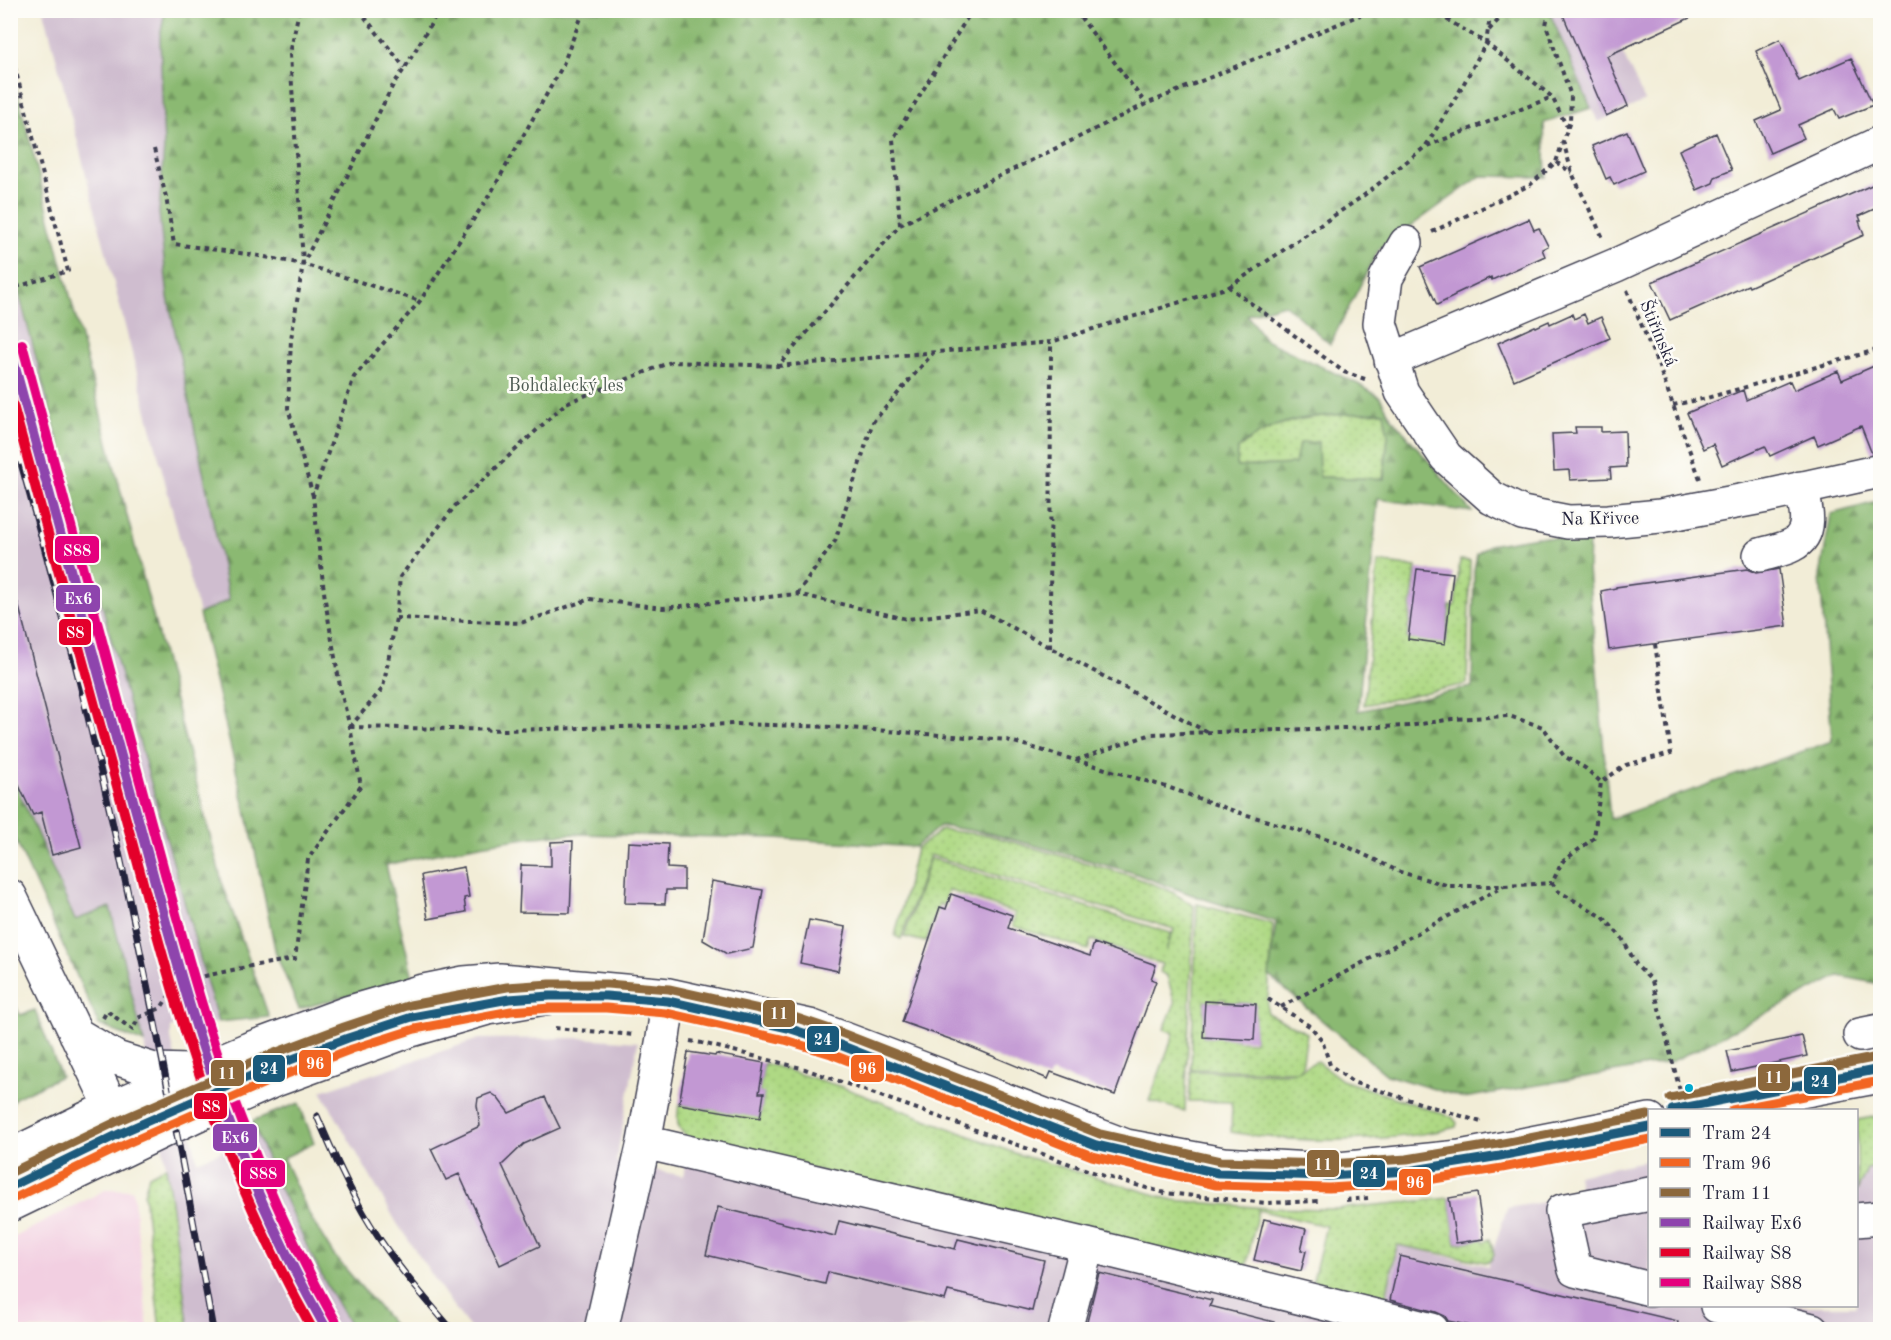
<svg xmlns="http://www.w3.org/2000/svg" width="1891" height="1340" viewBox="0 0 1891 1340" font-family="'Old Standard TT',serif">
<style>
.built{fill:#f2cfe1}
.industrial{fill:#cfbdcf;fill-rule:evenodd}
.green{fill:url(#green-dots);stroke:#687e60;stroke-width:1.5;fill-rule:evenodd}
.forest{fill:url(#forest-firs);stroke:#566e56;stroke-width:1.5;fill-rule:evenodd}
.building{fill:#c298d3}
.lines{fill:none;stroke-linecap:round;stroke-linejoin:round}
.minor-casing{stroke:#414052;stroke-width:36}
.path{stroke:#414052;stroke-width:4;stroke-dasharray:4.5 4.5;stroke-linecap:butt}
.minor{stroke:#fff;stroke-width:33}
.rail-casing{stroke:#22223b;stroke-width:7}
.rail{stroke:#fdfcf7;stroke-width:4.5;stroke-dasharray:14;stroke-linecap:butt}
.rail-1-casing{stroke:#fdfcf7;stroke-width:15}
.rail-2-casing{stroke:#fdfcf7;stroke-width:15}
.rail-3-casing{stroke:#fdfcf7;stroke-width:15}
.rail-1{stroke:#8e44ad;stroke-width:10}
.rail-2{stroke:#e4002b;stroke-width:10}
.rail-3{stroke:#e5007d;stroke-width:10}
.tram-1-casing{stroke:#fdfcf7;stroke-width:14}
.tram-2-casing{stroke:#fdfcf7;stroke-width:14}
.tram-3-casing{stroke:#fdfcf7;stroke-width:14}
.tram-1{stroke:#1a5a7b;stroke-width:9}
.tram-2{stroke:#f26522;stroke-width:9}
.tram-3{stroke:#8c683c;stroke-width:9}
.bus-dot{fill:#00a9ce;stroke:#fdfcf7;stroke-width:2}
.labels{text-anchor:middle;stroke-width:5;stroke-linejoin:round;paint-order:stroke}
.street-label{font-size:18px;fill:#22223b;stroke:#fdfcf7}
.park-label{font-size:18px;fill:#4c5951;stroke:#fdfcf7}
.line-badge{stroke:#fdfcf7;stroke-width:2}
.badge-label{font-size:16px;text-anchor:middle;font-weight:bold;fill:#fff}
</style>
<defs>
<pattern id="green-dots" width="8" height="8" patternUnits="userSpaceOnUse" patternTransform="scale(1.5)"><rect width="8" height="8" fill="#afd984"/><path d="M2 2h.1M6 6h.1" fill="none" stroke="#96ba73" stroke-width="1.8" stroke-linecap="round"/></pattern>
<pattern id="forest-firs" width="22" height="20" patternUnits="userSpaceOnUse" patternTransform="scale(1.5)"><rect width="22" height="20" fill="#8bb972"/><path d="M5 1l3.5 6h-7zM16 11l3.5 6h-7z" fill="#71965f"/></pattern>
</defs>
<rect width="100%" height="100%" fill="#fdfcf7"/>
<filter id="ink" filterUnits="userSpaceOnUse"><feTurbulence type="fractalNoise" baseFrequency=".0167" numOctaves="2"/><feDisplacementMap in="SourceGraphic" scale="12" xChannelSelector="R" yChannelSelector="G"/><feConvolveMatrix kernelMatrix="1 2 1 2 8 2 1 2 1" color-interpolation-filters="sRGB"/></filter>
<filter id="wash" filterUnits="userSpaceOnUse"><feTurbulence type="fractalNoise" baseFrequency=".008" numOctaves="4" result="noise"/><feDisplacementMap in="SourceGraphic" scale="24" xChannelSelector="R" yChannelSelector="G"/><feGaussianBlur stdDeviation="1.35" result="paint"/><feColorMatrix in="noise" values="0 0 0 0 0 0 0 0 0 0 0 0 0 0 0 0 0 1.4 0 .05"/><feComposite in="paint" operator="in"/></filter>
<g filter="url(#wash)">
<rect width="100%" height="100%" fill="#f2edd7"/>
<path class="built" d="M107 1189 133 1190 148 1329H11V1239Z"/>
<path class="industrial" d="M44 11H165L160 37 164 148 159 212 168 297 229 601 199 614Z
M1549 11H1603L1645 101 1598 122Z
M10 264 124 687 218 1022 209 1024 244 1125 252 1121 272 1171 307 1246 324 1280 352 1329H189L166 1166 144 1043 110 908 75 920 11 772ZM177 1026 184 1032 221 1142 222 1151 197 1161 171 1038V1027Z
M582 1038 638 1042 616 1162 683 1176 691 1140 1383 1306 1393 1244 1488 1266 1507 1208 1580 1196 1577 1175 1649 1160 1650 1306H1856L1857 1120 1880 1116V1329H471L453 1306 398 1225 321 1091 479 1039Z"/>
<path class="green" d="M1384 412 1388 436 1383 479 1319 477 1318 443 1295 464 1236 467 1238 449C1278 413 1334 415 1384 412Z
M1460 560 1470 561 1467 684 1364 705 1378 562 1416 567 1407 638 1446 642 1450 606H1455Z
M941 830 988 835 1129 875 1169 890 1194 906 1185 1111 1149 1101 1174 1033 1164 1029 1175 1003 1167 976 1160 972 1162 964 1091 940 1088 950 1013 926 1015 913 948 890 944 906 939 904 926 942 904 937 930 858 1171 933 1166 951 1174 929 930 855 901 939 895 936 916 849Z
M1197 904 1273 924 1267 1013 1307 1033 1302 1067 1297 1071 1191 1069ZM1220 999H1225V1002L1255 1004 1254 1042 1237 1041V1037H1203L1205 1001 1219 1002Z
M1317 1061 1342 1080 1452 1117 1457 1123 1456 1127C1431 1134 1409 1136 1383 1138 1331 1142 1282 1141 1231 1132L1232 1102 1189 1101 1191 1071 1290 1073C1300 1072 1308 1065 1317 1061Z
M764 1063 839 1086 1017 1154 1173 1200 1266 1208 1336 1209 1449 1198 1456 1244 1483 1239 1484 1242 1490 1239 1494 1254 1491 1260 1485 1262 1397 1245 1384 1306 1311 1288 1326 1226 1258 1210 1245 1272 691 1140C676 1129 676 1123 679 1104L760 1117 764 1093H759Z
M1880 1116V1166L1867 1169 1857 1191V1120Z
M166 1166 189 1329H160L144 1194 149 1175Z"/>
<path class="forest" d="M165 11H1549L1591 108 1544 123 1546 177 1481 176 1379 249 1330 344 1284 304 1247 315 1265 340 1358 384 1380 397 1391 417 1472 512 1378 499 1358 711 1472 687 1474 570 1477 554 1489 545 1537 537 1589 541 1588 569 1610 819 1832 741 1820 576 1831 514 1880 501V984L1839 976 1671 1062 1464 1098 1387 1075 1269 976 1276 922 1198 897 1131 872 989 833 940 826 915 847 775 838 573 834C509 837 448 851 386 865L413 978 299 1009 276 954 253 841 199 614 229 600 168 297 159 212 164 148 160 37ZM1384 412 1388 436 1384 479 1319 477 1318 442 1299 443 1295 464 1237 467 1238 449C1268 421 1307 416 1347 414 1359 413 1372 412 1384 412Z
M11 68 222 882 269 1017 218 1022 124 687 11 264Z
M10 772 75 920 110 907 144 1043 99 1025 11 830Z
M11 996 20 1015 35 1010 61 1076 15 1098 11 1106Z
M299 1103 314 1143 283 1158 312 1220 333 1254 397 1329H352L324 1280 307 1246 272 1171 252 1121Z"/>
<g id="blocks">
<path class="building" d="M1561 10H1707L1607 56 1628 106 1606 116Z
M1780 39 1799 81 1851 58 1873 105 1839 119 1834 109 1798 125 1804 138 1770 153 1756 121 1781 110 1756 51Z
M1627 131 1644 171 1614 185 1610 177 1606 179 1592 146Z
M1716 133 1732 170 1715 177 1713 183 1697 190 1679 150Z
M1881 181V206L1859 216 1861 221H1859L1864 235 1749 287 1748 285 1670 320 1652 282Z
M1529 219 1534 230 1539 228 1548 246 1542 249 1545 256 1492 280 1491 277 1455 294V296L1437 305 1420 267Z
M1572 314 1574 319 1584 314 1588 323 1601 317 1610 338 1514 380 1498 343 1535 326 1536 327 1549 321 1550 324Z
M1881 363V453L1872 454 1861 426 1818 445 1814 436 1770 456 1765 446 1722 465 1713 444 1703 449 1687 413 1743 390 1746 400 1790 381 1794 390 1838 371 1842 380Z
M1575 427H1601V432L1625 431 1626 467 1610 468 1611 478 1570 480 1569 470 1554 471 1552 434 1576 433Z
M1417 569 1453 573 1445 644 1408 639Z
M1747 569 1756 573 1779 569 1787 626 1609 650 1601 591 1616 588V587Z
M18 603 81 847 52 855 41 812 33 815 10 767V604Z
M573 841 570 913 519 912 521 865 551 866V842Z
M628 842 668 844 667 868 684 869V890H666L665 904 625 903Z
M464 867 469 897 464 898 466 912 428 919 421 875Z
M712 881 763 890 753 948 727 954 703 940Z
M951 894 1012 915 1008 928 1090 956 1094 943 1156 965 1151 979 1156 981 1115 1095 1051 1072 1048 1079 961 1043 902 1022 940 907 946 909Z
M809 920 846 927 838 971 800 963Z
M1205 1001 1256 1004 1254 1040 1203 1037Z
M1802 1036 1807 1056 1732 1072 1727 1051Z
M688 1052 715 1056 716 1054 764 1063 759 1093H764L760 1118 679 1104Z
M491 1093 497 1097 509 1113 545 1097 560 1128 524 1144 502 1165 540 1246 500 1265 459 1174 446 1180 431 1149 480 1126 477 1105 478 1098Z
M1477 1193 1484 1239 1456 1243 1449 1198Z
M718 1207 835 1236 839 1221 955 1249 958 1239 1044 1260 1032 1311 948 1291 945 1300 828 1272 825 1284 706 1255Z
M1264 1219 1306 1229 1301 1250 1306 1251 1301 1271 1254 1260Z
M1400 1256 1678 1321 1677 1329H1485L1448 1321 1445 1316 1436 1312 1390 1300Z
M1099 1273 1212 1300 1210 1306 1274 1322 1273 1329H1099L1086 1326Z"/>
</g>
</g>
<g filter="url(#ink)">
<use href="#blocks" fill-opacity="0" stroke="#414052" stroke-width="1.5"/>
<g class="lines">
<g class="minor-casing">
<path id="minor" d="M1406 243 1386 278 1380 323 1402 392 1446 457 1492 498 1522 513 1568 522 1609 521 1660 516 1767 496 1880 471
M1391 360 1616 265 1880 143
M1760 555C1770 552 1783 550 1792 545 1814 534 1806 507 1801 488
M10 896 121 1127
M76 1034 116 1058 154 1070 189 1071
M1860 1035 1880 1031
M1701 1110 1880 1076
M644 1142 1087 1245 1432 1330
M10 1156 94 1115 197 1071 249 1049 350 1012 419 992 464 983 500 980 669 995 810 1026 1126 1146 1223 1164 1328 1170 1460 1157 1650 1120
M1650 1194 1562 1211 1575 1270 1650 1289
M10 1205 194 1116 275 1080 408 1031 488 1008 556 996
M1856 1220 1880 1218
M1717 1306 1812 1330
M601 1330 644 1142 663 1038 669 995
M1065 1330 1087 1245"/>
</g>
<path class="path" d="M299 10 290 54 303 263
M359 10 405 68
M1075 10 1146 104
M1431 10 1486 43 1552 97 1567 127
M1489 30 1508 10
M10 49 68 271 10 289
M1563 141 1572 173 1604 240
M1427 146 1552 97
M154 149 166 197 174 244 254 255 303 264 420 301
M1556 162 1572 173
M900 225 893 139 972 10
M1432 232 1530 185 1556 162 1570 121 1571 96 1546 25 1549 10
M1229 287 1363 196 1425 147 1458 94 1486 43 1491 10
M1627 290 1659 367 1700 479
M778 366 1051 342 1229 287 1344 372 1368 380
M1673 405 1707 398 1880 349
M313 496 288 408 291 339 303 264 393 85 405 68 439 10
M797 594 835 541 873 422 933 353
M1655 644 1671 753 1626 765 1601 782 1594 838 1562 862 1552 883 1558 891 1603 917 1622 938 1637 966 1652 981 1680 1091
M1050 648 1051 342
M350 727 506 730 737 724 834 727 1007 740 1170 788 1234 811 1338 842 1400 872 1450 886H1504L1552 883
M350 727 383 688 396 618
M1207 732 980 610 907 619 797 594 663 608 590 599 521 623 396 618 400 577 455 506 566 403 671 362 778 366 900 225 1146 104 1372 10
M1076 760 1152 734 1409 726 1452 719 1509 716 1543 727 1564 756 1585 768 1601 782
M1268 999 1311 1027 1322 1040 1330 1065 1352 1082 1481 1122
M1281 1007 1504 886
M103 1018 107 1011 133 1030 138 1018 161 1008 175 986 205 976 251 966 295 959 308 859 361 786 350 727 341 692 325 600 313 496 354 377 420 301 492 191 562 67 584 10
M555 1028 634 1035
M690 1041 702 1043 805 1069 1104 1176 1165 1193 1267 1203 1318 1201
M1346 1200 1368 1198"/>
<use href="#minor" class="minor"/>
<g class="rail-casing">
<path id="rail" d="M10 424C37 520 64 616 87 713 136 917 176 1123 213 1330
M317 1116C333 1153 349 1190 370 1224 393 1262 423 1296 452 1330"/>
</g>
<use href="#rail" class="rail"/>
<g class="rail-1-casing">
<path id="rail-1" d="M10 349C53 504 94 660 137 815 160 900 182 986 210 1069 241 1160 279 1246 327 1330"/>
</g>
<g class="rail-2-casing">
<path id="rail-2" d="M10 394C51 541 89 688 130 834 148 901 165 968 186 1034 219 1137 260 1236 313 1330"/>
</g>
<g class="rail-3-casing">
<path id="rail-3" d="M22 344C64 501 106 658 149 815 172 898 193 982 221 1064 252 1154 290 1241 337 1324"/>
</g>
<use href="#rail-1" class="rail-1"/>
<use href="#rail-2" class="rail-2"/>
<use href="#rail-3" class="rail-3"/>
<g class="tram-1-casing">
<path id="tram-1" d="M1672 1110 1880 1069
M10 1187 123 1132 269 1068 348 1038 412 1017 509 999 550 996H606L668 1001 788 1028 835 1043 1096 1145 1218 1173 1329 1176 1408 1171 1500 1156 1650 1127"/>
</g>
<g class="tram-2-casing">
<path id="tram-2" d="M1732 1110 1880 1081
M15 1198 128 1143 274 1079 352 1049 415 1029 511 1011 550 1008H606L666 1013 785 1040 831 1054 1092 1156 1216 1185 1329 1188 1409 1183 1502 1168 1650 1139"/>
</g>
<g class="tram-3-casing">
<path id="tram-3" d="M1670 1098 1878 1057
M10 1173 118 1121 264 1057 344 1027 410 1005 507 987 550 984H607L669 989 791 1016 839 1032 1100 1134 1220 1161 1329 1164 1407 1159 1498 1144 1648 1115"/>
</g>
<use href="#tram-1" class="tram-1"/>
<use href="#tram-2" class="tram-2"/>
<use href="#tram-3" class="tram-3"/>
</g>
</g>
<circle class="bus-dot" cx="1689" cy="1088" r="5"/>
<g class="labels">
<g class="street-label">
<text transform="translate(1659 333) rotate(67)" y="6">Štiřínská</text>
<text transform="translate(1600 518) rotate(-1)" y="6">Na Křivce</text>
</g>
<g class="park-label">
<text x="566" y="391">Bohdalecký les</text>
</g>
</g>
<g class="line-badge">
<rect x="54" y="535" width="46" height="29" rx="6" fill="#e5007d"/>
<rect x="55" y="584" width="46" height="29" rx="6" fill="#8e44ad"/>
<rect x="58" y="618" width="34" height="28" rx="6" fill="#e4002b"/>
<rect x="762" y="999" width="34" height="29" rx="6" fill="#8c683c"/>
<rect x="806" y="1025" width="34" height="28" rx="6" fill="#1a5a7b"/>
<rect x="298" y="1049" width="34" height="29" rx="6" fill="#f26522"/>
<rect x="252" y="1054" width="34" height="29" rx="6" fill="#1a5a7b"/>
<rect x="850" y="1054" width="35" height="29" rx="6" fill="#f26522"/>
<rect x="210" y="1059" width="35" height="28" rx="6" fill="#8c683c"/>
<rect x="1757" y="1063" width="34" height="29" rx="6" fill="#8c683c"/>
<rect x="1803" y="1066" width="34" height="29" rx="6" fill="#1a5a7b"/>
<rect x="193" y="1092" width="35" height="28" rx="6" fill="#e4002b"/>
<rect x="212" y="1123" width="46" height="29" rx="6" fill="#8e44ad"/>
<rect x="1306" y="1149" width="34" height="29" rx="6" fill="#8c683c"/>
<rect x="240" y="1159" width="46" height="29" rx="6" fill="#e5007d"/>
<rect x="1352" y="1159" width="34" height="29" rx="6" fill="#1a5a7b"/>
<rect x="1398" y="1168" width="34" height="28" rx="6" fill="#f26522"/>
</g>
<g class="badge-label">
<text x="77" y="556">S88</text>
<text x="78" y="604">Ex6</text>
<text x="75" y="638">S8</text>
<text x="779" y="1019">11</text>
<text x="823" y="1045">24</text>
<text x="315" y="1069">96</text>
<text x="269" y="1074">24</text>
<text x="867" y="1074">96</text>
<text x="227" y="1079">11</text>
<text x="1774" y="1083">11</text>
<text x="1820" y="1087">24</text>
<text x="211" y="1112">S8</text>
<text x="235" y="1143">Ex6</text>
<text x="1323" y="1170">11</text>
<text x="263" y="1179">S88</text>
<text x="1369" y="1179">24</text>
<text x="1415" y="1188">96</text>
</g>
<rect width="1891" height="1340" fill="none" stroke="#fdfcf7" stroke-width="36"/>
<rect x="1648" y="1109" width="210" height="198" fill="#fdfcf7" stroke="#a5a5ac" stroke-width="1.5"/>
<rect x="1660" y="1128" width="30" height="9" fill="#1a5a7b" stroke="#a5a5ac" stroke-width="1.5"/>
<text x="1702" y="1139" font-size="18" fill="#22223b">Tram 24</text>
<rect x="1660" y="1158" width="30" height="9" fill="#f26522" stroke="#a5a5ac" stroke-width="1.5"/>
<text x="1702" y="1169" font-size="18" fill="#22223b">Tram 96</text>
<rect x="1660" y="1188" width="30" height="9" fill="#8c683c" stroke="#a5a5ac" stroke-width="1.5"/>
<text x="1702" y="1199" font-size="18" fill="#22223b">Tram 11</text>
<rect x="1660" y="1218" width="30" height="9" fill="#8e44ad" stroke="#a5a5ac" stroke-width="1.5"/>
<text x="1702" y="1229" font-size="18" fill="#22223b">Railway Ex6</text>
<rect x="1660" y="1248" width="30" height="9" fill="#e4002b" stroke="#a5a5ac" stroke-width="1.5"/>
<text x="1702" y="1259" font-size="18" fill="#22223b">Railway S8</text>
<rect x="1660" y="1278" width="30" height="9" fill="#e5007d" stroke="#a5a5ac" stroke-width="1.5"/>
<text x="1702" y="1289" font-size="18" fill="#22223b">Railway S88</text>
</svg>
